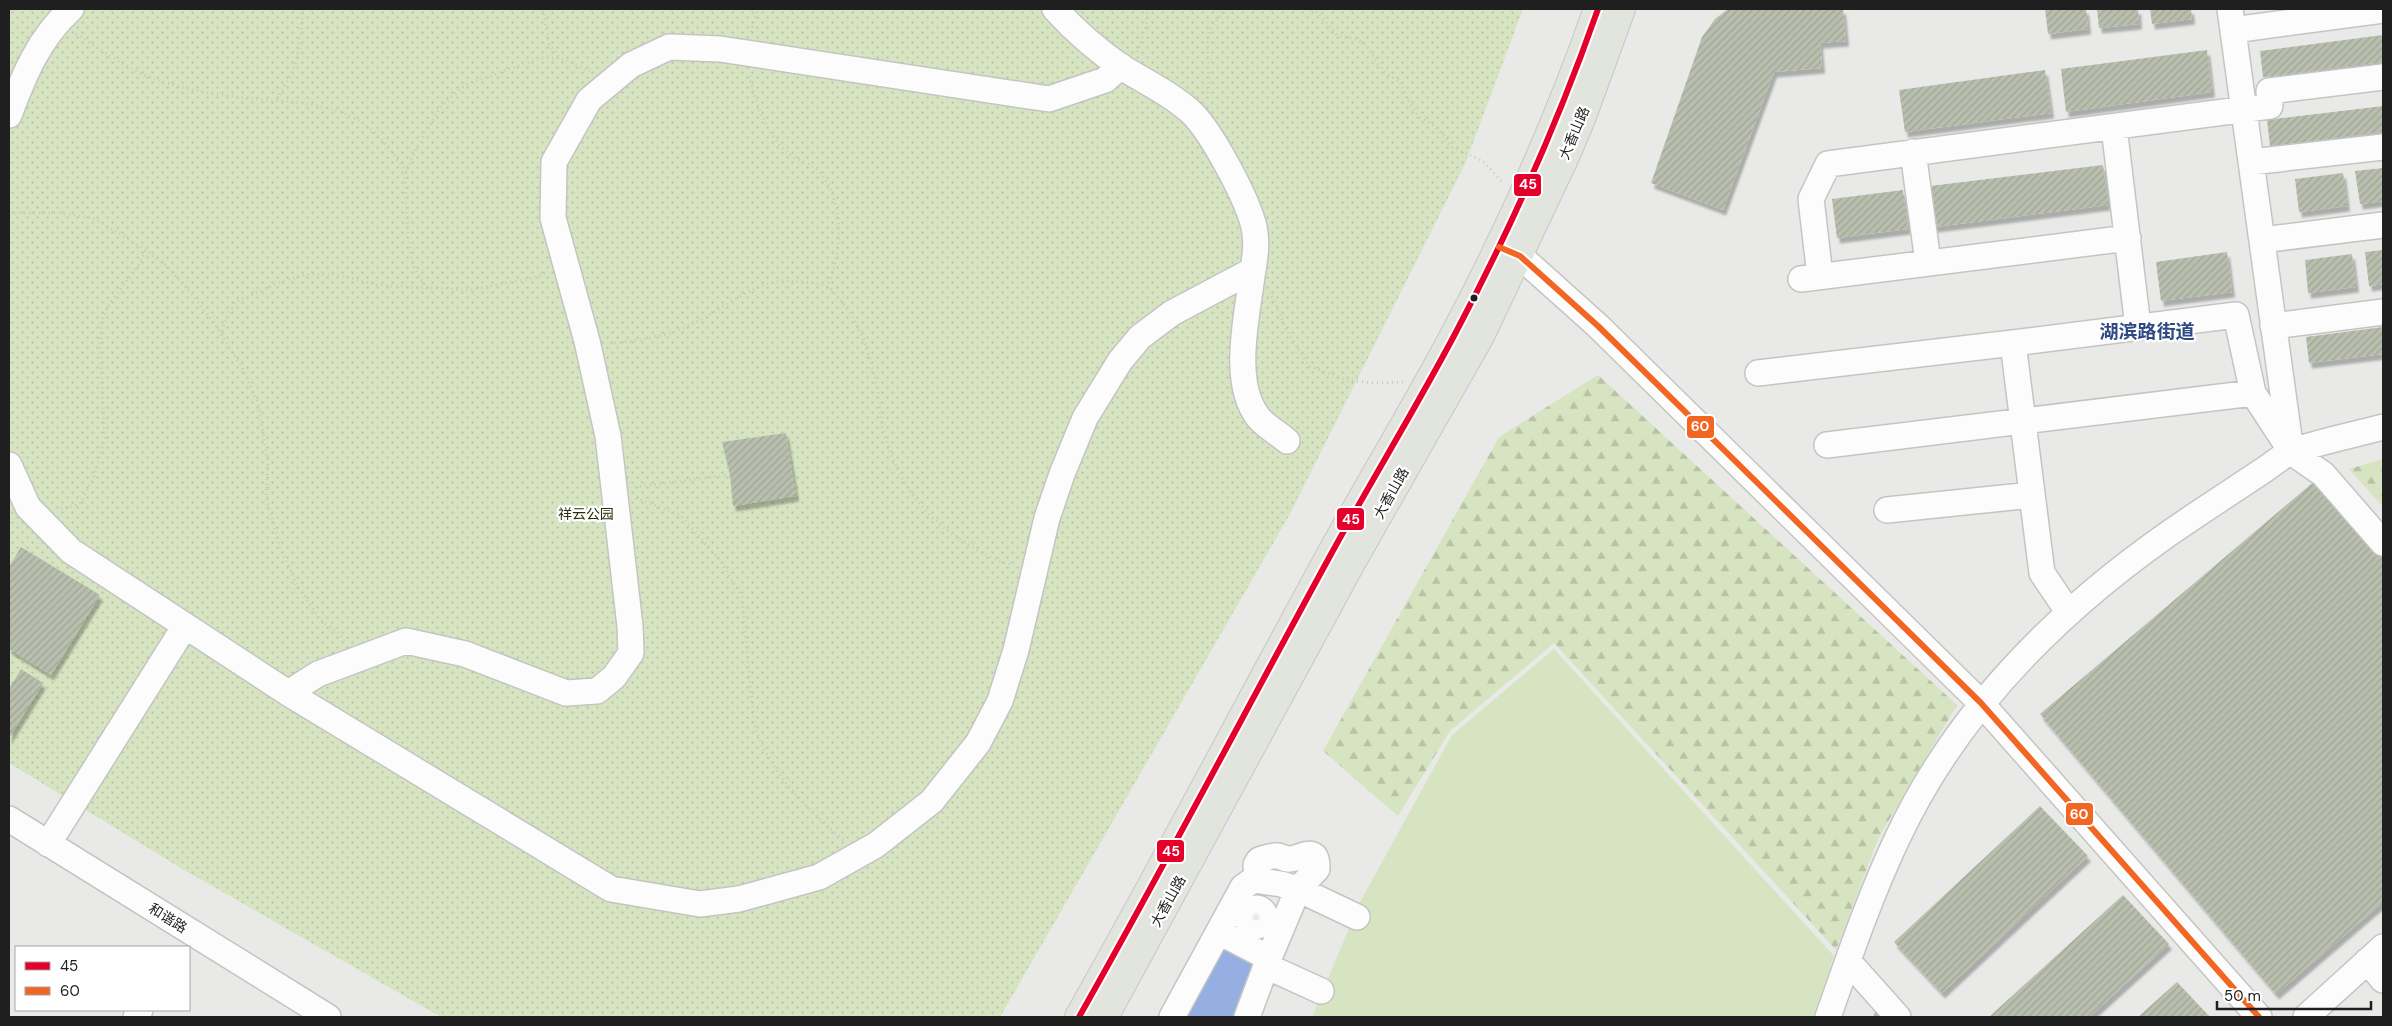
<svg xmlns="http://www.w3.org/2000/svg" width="2392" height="1026" viewBox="0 0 2392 1026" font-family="'DM Sans','Noto Sans SC',sans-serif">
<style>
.grass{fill:url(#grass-dots)}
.forest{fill:url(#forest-firs)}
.pitch{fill:#d7e4c1}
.water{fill:#96afe2}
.building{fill:url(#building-hatch);filter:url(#shadow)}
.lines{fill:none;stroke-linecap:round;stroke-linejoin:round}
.minor-casing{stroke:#c4c5c3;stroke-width:28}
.major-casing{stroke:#c6c7c6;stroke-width:30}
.path{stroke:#c7c8c7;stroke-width:3;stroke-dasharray:1 4;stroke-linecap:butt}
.minor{stroke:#fcfcfc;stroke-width:25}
.major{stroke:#e2e4de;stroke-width:28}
.bus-1-casing{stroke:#fff;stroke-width:10}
.bus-2-casing{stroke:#fff;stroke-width:10}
.bus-1{stroke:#e4002b;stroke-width:6}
.bus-2{stroke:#f26522;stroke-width:6}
.bus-dot{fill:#1e1f1e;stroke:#fff;stroke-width:2}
.labels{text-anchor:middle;stroke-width:4.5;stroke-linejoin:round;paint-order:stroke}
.street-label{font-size:14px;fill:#1e1f1e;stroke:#fff}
.park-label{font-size:14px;fill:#27320d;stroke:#fff}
.district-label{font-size:19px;font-weight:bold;fill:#2f4a82;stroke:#fff}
.line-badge{stroke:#fff;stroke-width:2}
.badge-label{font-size:14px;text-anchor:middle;font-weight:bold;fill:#fff}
</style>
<defs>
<pattern id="grass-dots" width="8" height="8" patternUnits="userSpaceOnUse" patternTransform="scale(1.25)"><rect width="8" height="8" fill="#d7e4c1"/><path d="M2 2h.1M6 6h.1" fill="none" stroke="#b8c3a5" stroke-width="1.8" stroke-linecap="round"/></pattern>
<pattern id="forest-firs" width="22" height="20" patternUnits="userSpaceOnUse" patternTransform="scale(1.25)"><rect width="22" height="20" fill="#d7e4c1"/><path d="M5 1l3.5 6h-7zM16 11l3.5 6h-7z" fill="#b8c3a5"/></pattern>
<pattern id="building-hatch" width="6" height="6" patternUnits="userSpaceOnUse" patternTransform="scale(1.25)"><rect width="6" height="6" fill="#b9bfae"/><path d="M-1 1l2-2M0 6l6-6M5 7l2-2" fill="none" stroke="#9fa495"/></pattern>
<filter id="shadow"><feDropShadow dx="3" dy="5.5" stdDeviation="1" flood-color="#0004"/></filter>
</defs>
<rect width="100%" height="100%" fill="#e9eae8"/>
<path class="grass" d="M9 9H1523L1465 164 1290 514 1000 1017H441L179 867 9 763Z"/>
<path class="forest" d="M1598 375 1957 705 1879 837 1836 950 1554 643 1450 731 1398 816 1323 751 1499 437Z
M2383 459V507L2349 469Z"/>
<path class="pitch" d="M1554 649 1834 956 1813 1017H1312L1360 902 1452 735Z"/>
<path class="water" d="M1221 942 1261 959 1240 1017H1181Z"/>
<path class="building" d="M1728 9H1843L1846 41 1820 43 1822 68 1774 72 1723 210 1651 183 1702 37 1715 19Z
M2045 9H2086L2088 29 2048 34Z
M2097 9H2138L2139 24 2099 28Z
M2150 9H2191L2192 19 2152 24Z
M2383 35V62L2263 77 2260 51Z
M2207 50 2212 92 2066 112 2061 69Z
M2045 70 2051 113 1905 132 1899 90Z
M2383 106V132L2270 146 2267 120Z
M2103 165 2108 205 1927 228 1922 187Z
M2383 168V201L2360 204 2355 171Z
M2343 173 2347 206 2299 212 2295 179Z
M1903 190 1908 229 1837 238 1832 199Z
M2383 250V284L2369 286 2365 252Z
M2227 252 2232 292 2161 301 2156 262Z
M2352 254 2356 287 2308 293 2305 260Z
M2383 327V354L2309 363 2306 337Z
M786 433 796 496 733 506 730 475 722 442Z
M2323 474 2383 549V902L2276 994 2040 714Z
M21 547 100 595 51 675 9 649V567Z
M21 669 43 683 9 738V689Z
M2040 806 2088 856 1942 993 1894 942Z
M2123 895 2169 944 2089 1017H1989Z
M2177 982 2210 1017H2138Z
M1876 1010 1882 1017H1873Z"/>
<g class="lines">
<g class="minor-casing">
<path id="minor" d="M1055 9C1075 31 1098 51 1123 68 1146 82 1173 95 1193 114 1213 135 1245 195 1253 223 1258 241 1255 258 1252 276 1247 317 1231 382 1258 417 1265 426 1278 433 1287 441
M2230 9 2291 452 2323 474 2383 543
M2233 30 2383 10
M9 115C24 75 39 38 71 9
M2114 127 2138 327
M1913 152 1928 262
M2251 162 2383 147
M2262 240 2383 225
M1501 248 1520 256 1598 326 1981 703 2259 1017
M1820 276 1811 199 1828 164 2270 106 2269 91 2383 77
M1801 279 2128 238
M2273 326 2383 312
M1758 373 2013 343
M1827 445 2253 393 2287 445
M9 465 28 507 71 551 288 693 318 674 406 641 465 654 566 693 597 691 614 677 631 653 630 626 608 436 587 341 553 218 554 162 589 100 631 65 669 47 720 49 1049 99 1105 80 1121 66
M1887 510 2032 495
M2069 613 2042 573 2013 343 2236 315 2253 393
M288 693 611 889 700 904 739 899 819 877 876 845 932 801 978 743 1000 701 1016 650 1047 518 1062 474 1085 418 1120 361 1140 337 1172 313 1253 270
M9 819 328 1017
M48 844 185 626
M1257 880 1256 865 1259 860C1265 858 1272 855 1278 856 1283 857 1285 860 1290 859 1302 858 1318 844 1317 869L1298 889 1357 917
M1247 917a9 9 0 1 1 18 0a9 9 0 1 1-18 0Z
M1219 932 1269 958
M1848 961 1898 1017
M2367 961 2383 980
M1266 966 1321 991
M136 1017 140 1010
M1172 1017 1243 887 1253 880 1281 884 1298 889 1269 958 1247 1017
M1828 1017C1849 957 1870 896 1897 839 1960 704 2071 598 2193 517 2217 501 2241 485 2264 470 2273 464 2283 455 2293 451 2322 441 2353 435 2383 427
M2306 1017 2383 947"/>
</g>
<g class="major-casing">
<path id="major" d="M1079 1017C1165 865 1246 710 1330 556 1371 481 1416 408 1456 332 1511 228 1559 120 1598 9
M1104 1017 1352 561 1480 336 1563 161 1581 119 1621 9"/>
</g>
<path class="path" d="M543 9 549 44 559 57
M1312 9 1319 13 1338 36C1376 39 1365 54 1386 73 1390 77 1396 79 1400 81L1406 97 1419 117 1432 124 1443 134 1451 147 1483 161 1503 183
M751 32 758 9
M76 34C106 52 135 76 170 84 194 91 220 95 245 98 290 103 340 100 375 133 387 144 397 159 407 172
M1137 52 1146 26 1148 9
M750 76C753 100 769 138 788 153 797 161 814 164 821 173 844 204 843 253 827 286
M1207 98C1213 76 1203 52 1210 30 1212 23 1222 15 1227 9
M277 99 293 71 299 49 303 9
M9 213H61L93 218 146 250 170 269 194 297 212 320 242 367 258 403 268 464 266 497 280 547 297 586 321 620 341 635 344 641
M427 289 414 268 408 239 405 175 416 149 441 106 465 85 540 58H560L590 71
M1272 296 1285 327 1309 366 1347 380 1373 383 1403 382
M221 336 224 323 235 302 281 282 304 275 336 274 377 285 468 290 529 279 545 273
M610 343C641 342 676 334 704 318 727 305 758 281 786 281 795 281 820 283 827 287 832 289 837 296 840 300 863 326 871 360 878 393 880 406 880 419 883 431 897 479 921 515 963 541 979 551 996 562 1014 565
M635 487 730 475
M636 498 680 515 720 560 742 597 754 724C770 774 805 806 843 840
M61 509 80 504 94 476 105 438 100 348 101 321 107 308 138 266 146 250"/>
<use href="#minor" class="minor"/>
<use href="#major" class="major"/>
<g class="bus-1-casing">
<path id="bus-1" d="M1079 1017C1165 865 1246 710 1330 556 1371 481 1416 408 1456 332 1511 228 1559 120 1598 9"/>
</g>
<g class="bus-2-casing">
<path id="bus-2" d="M1499 247 1520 256 1598 326 1981 703 2259 1017"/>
</g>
<use href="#bus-1" class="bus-1"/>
<use href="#bus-2" class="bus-2"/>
</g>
<circle class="bus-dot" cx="1474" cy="298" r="4.5"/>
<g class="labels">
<g class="street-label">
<text transform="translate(1574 133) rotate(-67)" y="5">大香山路</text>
<text transform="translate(1391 493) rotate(-61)" y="5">大香山路</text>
<text transform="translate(1168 901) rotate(-61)" y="5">大香山路</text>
<text transform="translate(168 918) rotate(32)" y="5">和谐路</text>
</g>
<g class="park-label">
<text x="586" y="519">祥云公园</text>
</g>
<g class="district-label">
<text x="2147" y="338">湖滨路街道</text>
</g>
</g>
<g class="line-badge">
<rect x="1513" y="173" width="29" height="24" rx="5" fill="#e4002b"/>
<rect x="1686" y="415" width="29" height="24" rx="5" fill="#f26522"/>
<rect x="1336" y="507" width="29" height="24" rx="5" fill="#e4002b"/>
<rect x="2065" y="802" width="29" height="24" rx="5" fill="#f26522"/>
<rect x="1156" y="839" width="29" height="24" rx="5" fill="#e4002b"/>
</g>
<g class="badge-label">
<text x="1528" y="189">45</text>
<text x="1700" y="431">60</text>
<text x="1351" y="524">45</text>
<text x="2079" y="819">60</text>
<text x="1171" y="856">45</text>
</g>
<rect width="2392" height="1026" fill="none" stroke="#1e1f1e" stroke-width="20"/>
<rect x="15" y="946" width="175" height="65" fill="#ffffff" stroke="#a5a5a5"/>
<rect x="25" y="962" width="25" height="8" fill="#e4002b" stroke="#a5a5a5"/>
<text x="60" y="971" font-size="15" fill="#1e1f1e">45</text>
<rect x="25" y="987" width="25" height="8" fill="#f26522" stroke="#a5a5a5"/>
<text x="60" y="996" font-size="15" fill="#1e1f1e">60</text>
<path d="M2217 1001v8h154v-8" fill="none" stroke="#1e1f1e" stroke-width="2.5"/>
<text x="2224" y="1001" font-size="15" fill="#1e1f1e" stroke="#ffffff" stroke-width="4" paint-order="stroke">50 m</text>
</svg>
